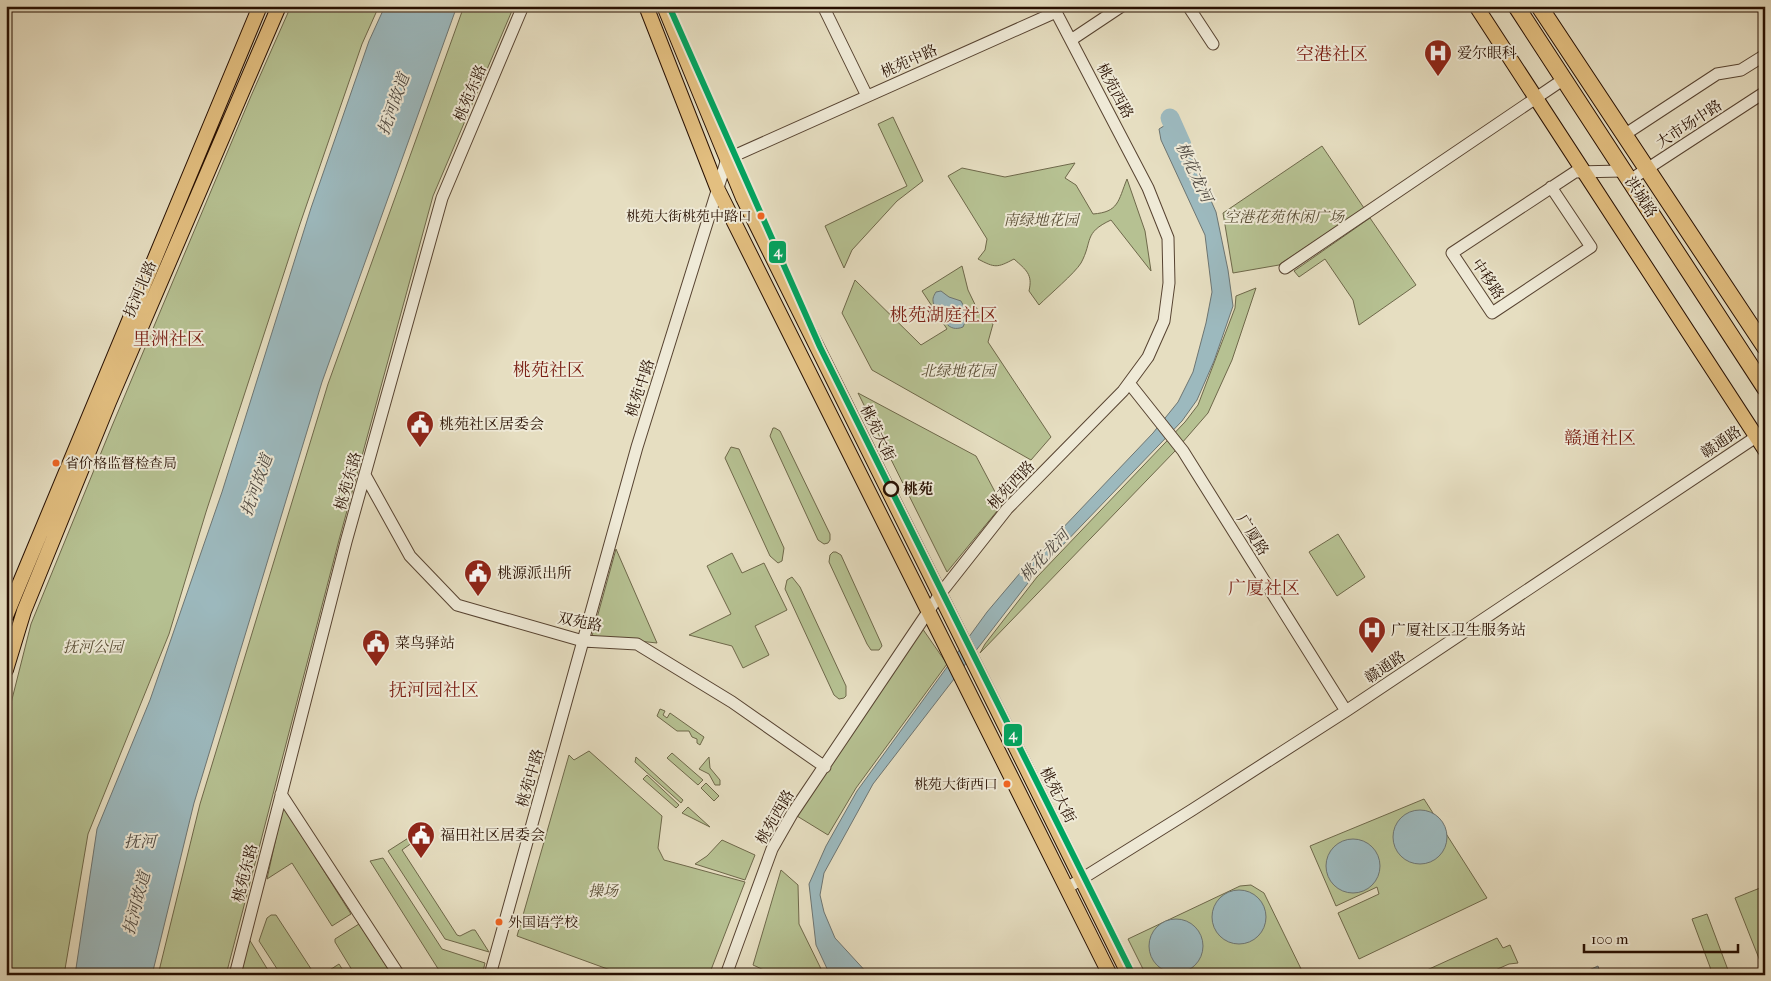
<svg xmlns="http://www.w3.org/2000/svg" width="1771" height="981" viewBox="0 0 1771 981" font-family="'IM FELL French Canon','Noto Serif SC',serif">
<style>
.green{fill:#b6c192;stroke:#6e684a}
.water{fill:#9cb9be;stroke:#6d7572}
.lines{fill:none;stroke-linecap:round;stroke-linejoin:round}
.river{stroke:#9cb9be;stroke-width:19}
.minor-casing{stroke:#574331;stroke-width:13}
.major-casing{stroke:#270f01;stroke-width:16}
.highway-casing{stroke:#270f01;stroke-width:18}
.minor{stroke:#efead7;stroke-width:11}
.major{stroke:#e3bf80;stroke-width:14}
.highway{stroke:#e3bf80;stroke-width:16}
.metro-1-casing{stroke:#efead7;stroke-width:10}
.metro-1{stroke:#00a560;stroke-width:6}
.bus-dot{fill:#f26522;stroke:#efead7;stroke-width:2}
.stop-dot{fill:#efead7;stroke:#270f01;stroke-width:2.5}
.labels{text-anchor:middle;stroke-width:4;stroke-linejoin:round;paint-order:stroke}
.bus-label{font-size:14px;fill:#270f01;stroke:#efead7;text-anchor:end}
.poi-label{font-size:15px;fill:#270f01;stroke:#efead7;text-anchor:start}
.street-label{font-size:15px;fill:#270f01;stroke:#efead7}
.park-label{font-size:15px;font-style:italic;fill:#594d34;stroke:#efead7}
.stop-label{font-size:15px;font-weight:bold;fill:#270f01;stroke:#efead7;text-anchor:start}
.water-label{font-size:16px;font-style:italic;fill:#504a43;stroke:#efead7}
.quarter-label{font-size:18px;fill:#7a1f14;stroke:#efead7}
.line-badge{stroke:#efead7;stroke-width:2}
.badge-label{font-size:14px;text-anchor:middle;font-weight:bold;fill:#fff}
</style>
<rect width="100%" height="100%" fill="#e6dec1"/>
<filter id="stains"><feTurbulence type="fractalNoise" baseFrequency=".004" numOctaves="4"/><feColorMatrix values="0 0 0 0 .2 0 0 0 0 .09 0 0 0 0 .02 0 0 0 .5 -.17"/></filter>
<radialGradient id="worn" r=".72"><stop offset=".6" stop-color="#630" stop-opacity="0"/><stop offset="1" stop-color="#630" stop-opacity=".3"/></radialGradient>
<path class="green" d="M291 6H379L362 44 300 224 206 512 169 634 88 834 64 975H6V723L31 624 112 426 251 96Z
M464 6H514L433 196 339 540 226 975H158L200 804 328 384Z
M893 117 923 181 897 201 852 250 844 268 825 226 907 186 878 124Z
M1322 146 1364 208 1279 265 1233 273 1223 213Z
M1075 163 1065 178 1076 185 1093 214C1119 212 1118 201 1127 179L1145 231 1151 271 1111 220C1083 233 1093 241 1081 263 1075 273 1049 295 1039 305L1029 291C1033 274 1026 270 1014 259 997 268 995 268 978 259L985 250 987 239 948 176 962 168 1005 177Z
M1370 218 1416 285 1359 325 1353 300 1325 259 1299 277 1294 271Z
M962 266 968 290 980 315 993 324 988 342 1051 437 1031 460 872 370 842 313 855 280 921 345 947 329 922 291Z
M1256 288 1232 360 1208 413 1175 451 980 653 985 644 1037 577 1185 422 1198 405 1235 308 1236 296Z
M858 393 976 456 1002 505 947 572Z
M773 428H775L780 431 830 534V540L828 543 824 544 818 540 770 436Z
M731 447 739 449 784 548 782 561 778 563 770 556 725 458Z
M1338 534 1365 577 1337 596 1309 552Z
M616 549 657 643 592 636Z
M833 552H836L841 555 881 643 882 646 879 650H871L867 644 829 562 830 555Z
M732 553 742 573 764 563 787 610 755 626 769 655 743 668 732 646 689 635 731 614 707 566Z
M792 577 800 587 846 686V696L844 698 839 699 834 695 785 589 787 580Z
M922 628 947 664 856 788 828 835 797 816Z
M660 709 665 711 663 715 667 718 670 713 704 737 700 745 697 743V739L692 737 689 731H677L657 716Z
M589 751 662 816 658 848 664 860 745 882 709 975H624L517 936 569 755 574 760Z
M672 753 703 780 698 785 667 758Z
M636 757 683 800 681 803 635 762Z
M709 757 710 768 720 780V785H715L709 774 699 769Z
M647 775 679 805 676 808 643 779Z
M706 783 719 796 714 801 701 788Z
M1424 799 1487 898 1359 959 1338 913 1379 894 1377 887 1336 906 1310 846Z
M283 806 351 914 332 926 292 863 267 879Z
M688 807 710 827 682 813Z
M413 835 416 840 402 850 457 935 460 936 472 930H475L489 952 445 939 388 851Z
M722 840 755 855 745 880 695 864 707 856Z
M383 858 442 949 485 963 482 975H442L370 861Z
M781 870 798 885 799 924 824 975H775L753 965Z
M1251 885 1264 893 1304 975H1146L1128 939 1240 886Z
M1765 886V960L1760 961 1735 898Z
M1707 914 1728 970 1716 975H1713L1692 919Z
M271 915H276L315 975H281L259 941 267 918Z
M359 924 392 975H355L335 942V939Z
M1497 938 1503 948 1510 945 1518 963 1509 964 1484 975H1416Z
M249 939 271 975H240Z
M339 964 346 975H327L325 973Z"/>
<path class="water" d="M385 6H457L322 382 194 803 152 975H75L97 829 150 700 222 492 311 208 369 41Z
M1175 119 1216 212 1228 270 1233 306 1214 361 1197 400 1182 421 1035 574 873 784 824 873 820 895 824 912 835 938 869 975H830L816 945 809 884 826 846 857 791 987 612 1020 573 1153 433 1178 402 1193 372 1206 323 1212 292 1205 235 1161 140 1159 129Z
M941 291 949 297 961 301C966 310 968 317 963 327 948 333 942 319 939 307L934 305C932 299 933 297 936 292Z
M1393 837a27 27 0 1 1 54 0a27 27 0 1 1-54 0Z
M1326 866a27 27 0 1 1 54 0a27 27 0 1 1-54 0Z
M1212 917a27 27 0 1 1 54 0a27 27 0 1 1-54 0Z
M1149 946a27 27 0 1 1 54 0a27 27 0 1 1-54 0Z
M1598 966 1601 975H1580V974Z"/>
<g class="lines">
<path class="river" d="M1170 118 1182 145"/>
<g class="minor-casing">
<path id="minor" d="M823 6 867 96
M1188 6 1213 44
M1071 40 1122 6
M1624 135 1717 74 1741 70 1765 55
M1630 180 1765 92
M1551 187 1591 247 1492 313 1452 253 1575 172 1623 171
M1285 268 1564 79
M1129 383 1183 451 1346 711
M365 475 410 556 457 605 583 641 637 644 732 702 825 767
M281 794 399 975
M1067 888 1192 810 1346 711 1765 431
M235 975 346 542 442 198 523 6
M490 975 637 447 727 159 1056 12
M726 975 772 849 792 814 940 594 1007 509 1123 391 1148 357 1164 321 1169 283 1168 238 1148 188 1056 12 1055 6"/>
</g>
<g class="major-casing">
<path id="major" d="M646 6 718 190 1110 975
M664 6 743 198 1129 975
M1476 6 1765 450
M6 616 260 6
M6 670 24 611 109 402 279 6"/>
</g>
<g class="highway-casing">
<path id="highway" d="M1516 6 1765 388
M1539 6 1765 347"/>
</g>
<use href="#minor" class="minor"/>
<use href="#major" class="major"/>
<use href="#highway" class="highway"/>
<g class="metro-1-casing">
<path id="metro-1" d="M669 6 820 347 1133 975"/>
</g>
<use href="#metro-1" class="metro-1"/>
</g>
<defs>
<g id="hospital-pin" transform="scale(1.4375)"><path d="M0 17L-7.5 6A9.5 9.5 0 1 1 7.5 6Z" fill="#8f2418" stroke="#efead7"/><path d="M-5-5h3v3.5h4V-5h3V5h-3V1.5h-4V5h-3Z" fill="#fff"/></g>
<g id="civic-pin" transform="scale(1.4375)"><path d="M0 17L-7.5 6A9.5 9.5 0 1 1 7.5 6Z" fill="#8f2418" stroke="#efead7"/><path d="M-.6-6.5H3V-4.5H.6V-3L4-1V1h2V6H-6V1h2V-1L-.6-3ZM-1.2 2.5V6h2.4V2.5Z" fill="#fff"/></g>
</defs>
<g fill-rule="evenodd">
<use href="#hospital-pin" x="1438" y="53"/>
<use href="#civic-pin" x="420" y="424"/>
<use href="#civic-pin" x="478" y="573"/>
<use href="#hospital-pin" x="1372" y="630"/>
<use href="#civic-pin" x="376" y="643"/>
<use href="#civic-pin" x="421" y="835"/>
</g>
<g class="bus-dot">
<circle cx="761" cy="216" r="4.5"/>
<circle cx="56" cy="463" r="4.5"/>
<circle cx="1007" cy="784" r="4.5"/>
<circle cx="499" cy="922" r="4.5"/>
</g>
<circle class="stop-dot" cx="891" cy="489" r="7"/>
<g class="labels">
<g class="bus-label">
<text x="752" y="221">桃苑大街桃苑中路口</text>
<text x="65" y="468" text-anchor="start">省价格监督检查局</text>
<text x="998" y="789">桃苑大街西口</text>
<text x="508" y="927" text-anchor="start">外国语学校</text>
</g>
<g class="poi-label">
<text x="1457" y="58">爱尔眼科</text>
<text x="439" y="429">桃苑社区居委会</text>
<text x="497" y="578">桃源派出所</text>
<text x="1391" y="635">广厦社区卫生服务站</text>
<text x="395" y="648">菜鸟驿站</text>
<text x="440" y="840">福田社区居委会</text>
</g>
<g class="street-label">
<text transform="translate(909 61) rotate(-24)" y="5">桃苑中路</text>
<text transform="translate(1115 91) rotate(62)" y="5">桃苑西路</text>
<text transform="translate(470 93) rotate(-67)" y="5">桃苑东路</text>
<text transform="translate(1689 124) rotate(-33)" y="5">大市场中路</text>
<text transform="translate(1641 197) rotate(57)" y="5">洪城路</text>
<text transform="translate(1488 279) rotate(56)" y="5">中移路</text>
<text transform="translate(140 289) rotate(-67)" y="5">抚河北路</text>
<text transform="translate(640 388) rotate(-72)" y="5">桃苑中路</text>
<text transform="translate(878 433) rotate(64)" y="5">桃苑大街</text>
<text transform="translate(1721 442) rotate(-34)" y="5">赣通路</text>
<text transform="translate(348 481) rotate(-74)" y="5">桃苑东路</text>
<text transform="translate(1011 485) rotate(-47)" y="5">桃苑西路</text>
<text transform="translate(1253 535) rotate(58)" y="5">广厦路</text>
<text transform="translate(580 622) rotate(11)" y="5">双苑路</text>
<text transform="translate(1385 667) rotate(-34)" y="5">赣通路</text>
<text transform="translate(530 778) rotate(-74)" y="5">桃苑中路</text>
<text transform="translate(1058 795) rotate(63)" y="5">桃苑大街</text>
<text transform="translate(775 817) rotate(-60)" y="5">桃苑西路</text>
<text transform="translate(245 873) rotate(-76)" y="5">桃苑东路</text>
</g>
<g class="park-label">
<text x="1284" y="222">空港花苑休闲广场</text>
<text x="1041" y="225">南绿地花园</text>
<text x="958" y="376">北绿地花园</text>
<text x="93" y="652">抚河公园</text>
<text x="603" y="896">操场</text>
</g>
<g class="stop-label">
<text x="903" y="494">桃苑</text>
</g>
<g class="water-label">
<text transform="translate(393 104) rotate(-70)" y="6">抚河故道</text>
<text transform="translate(1195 172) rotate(65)" y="6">桃花龙河</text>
<text transform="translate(256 485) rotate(-70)" y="6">抚河故道</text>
<text transform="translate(1044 555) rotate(-47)" y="6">桃花龙河</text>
<text x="140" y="847">抚河</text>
<text transform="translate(136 903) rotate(-75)" y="6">抚河故道</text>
</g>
<g class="quarter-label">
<text x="1332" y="60">空港社区</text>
<text x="944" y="321">桃苑湖庭社区</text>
<text x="169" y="345">里洲社区</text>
<text x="549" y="376">桃苑社区</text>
<text x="1600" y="444">赣通社区</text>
<text x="1264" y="594">广厦社区</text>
<text x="434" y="696">抚河园社区</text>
</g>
</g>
<g class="line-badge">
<rect x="768" y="240" width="19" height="24" rx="5" fill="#00a560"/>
<rect x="1003" y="723" width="20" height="24" rx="5" fill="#00a560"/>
</g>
<g class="badge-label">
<text x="778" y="256">4</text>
<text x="1013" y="739">4</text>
</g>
<rect width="1771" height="981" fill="none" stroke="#e6dec1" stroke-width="25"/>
<rect x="8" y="8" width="1756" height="966" fill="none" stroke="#270f01" stroke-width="2.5"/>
<rect x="12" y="12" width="1746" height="956" fill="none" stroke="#270f01"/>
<path d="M1584 944v8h154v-8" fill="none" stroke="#270f01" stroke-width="2.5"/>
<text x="1591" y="944" font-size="15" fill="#270f01" stroke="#efead7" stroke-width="4" paint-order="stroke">100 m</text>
<rect width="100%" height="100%" filter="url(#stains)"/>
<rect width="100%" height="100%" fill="url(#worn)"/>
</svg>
